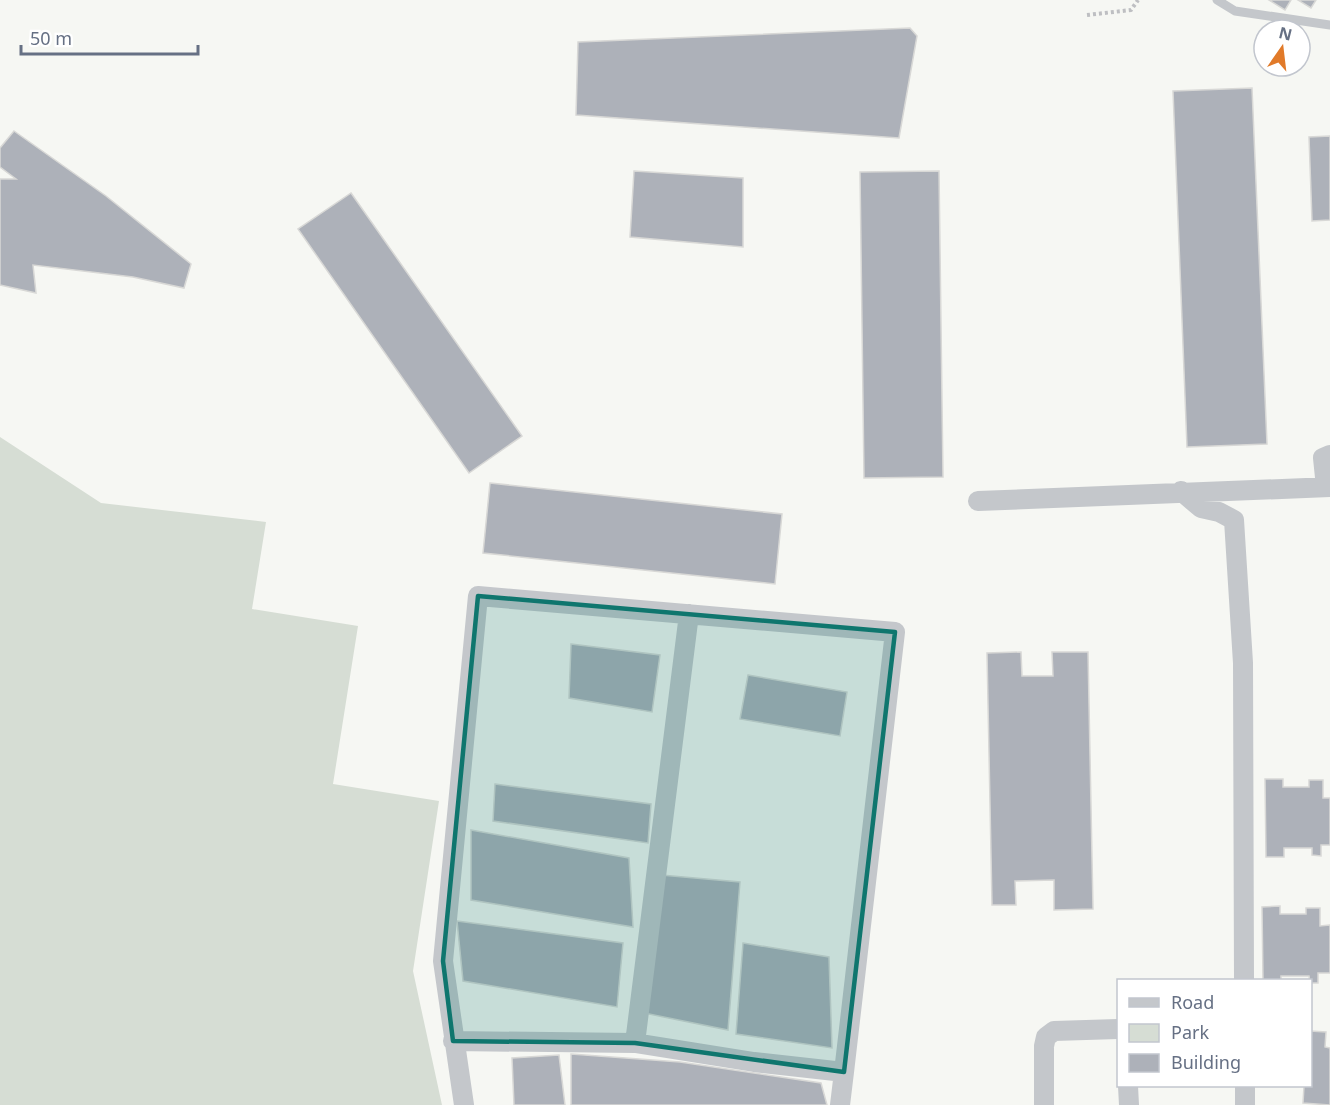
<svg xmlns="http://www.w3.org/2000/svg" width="1330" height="1105" viewBox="0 0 1330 1105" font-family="'Noto Sans',sans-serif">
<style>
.green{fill:#d6ddd4}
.building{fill:#adb1b9;stroke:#d8d8d6;stroke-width:1.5}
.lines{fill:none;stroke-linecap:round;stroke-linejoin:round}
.path{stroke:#bebfc2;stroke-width:4;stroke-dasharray:3 3;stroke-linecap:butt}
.lane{stroke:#c4c7cb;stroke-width:9}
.street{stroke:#c4c7cb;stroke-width:20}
.marked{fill:#0f766e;fill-opacity:0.2;stroke:#0f766e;stroke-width:4.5;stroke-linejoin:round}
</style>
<rect width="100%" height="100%" fill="#f6f7f3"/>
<path class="green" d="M0 437 101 503 266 522 252 609 358 626 333 784 439 801 413 971 442 1105H0Z"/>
<path class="building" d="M1269 0H1291L1285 10Z
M1298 0H1316L1311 8Z
M910 28 917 36 899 138 576 115 578 42Z
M1252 88 1267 444 1187 447 1173 91Z
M14 131 106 196 191 264 184 288 133 277 33 265 36 293 0 285V179H16L0 167V148Z
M1330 136V220L1312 221 1309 137Z
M634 171 743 178V247L630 237Z
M939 171 943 477 864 478 860 172Z
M351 193 522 436 469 473 298 229Z
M490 483 782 514 775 584 483 553Z
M571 644 660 655 652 712 569 698Z
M1021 652 1022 676H1053L1052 652H1088L1093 909 1054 910V880L1015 881 1016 905H992L987 653Z
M748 675 847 692 840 736 740 719Z
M1265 779H1283V787H1309V780H1323V798H1330V845H1321V856L1312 855V848H1284V857H1266Z
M495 784 651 804 648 843 493 821Z
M471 830 629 858 633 927 471 900Z
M661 875 740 882 728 1030 639 1012Z
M1280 906V914H1306V908H1320V926L1330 925V973H1318V983H1310L1309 976H1281V980H1263L1262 907Z
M457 921 623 943 617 1007 463 981Z
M743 943 829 957 832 1048 736 1034Z
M1310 1031 1326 1032 1325 1047 1330 1048V1105L1303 1103 1304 1086H1310Z
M571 1054 680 1062 821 1083 827 1105H571Z
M559 1055 565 1105H514L512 1058Z"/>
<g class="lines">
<path class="path" d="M1087 15 1131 10 1138 0"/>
<path class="lane" d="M1217 0 1235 11 1330 25"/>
<path class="street" d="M1326 487 1323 458 1330 455
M1181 491 1201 508 1219 512 1234 520 1243 663 1244 980
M978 501 1330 487
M453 1041 635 1043 754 1062 844 1072 895 632 478 596 443 961 464 1105
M635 1043 689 614
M1128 1086 1129 1105
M1245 1086V1105
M840 1105 844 1072
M1044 1105V1046L1046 1037 1054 1031 1118 1029"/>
</g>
<path class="marked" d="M478 596 895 632 844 1072 635 1043 453 1041 443 961Z"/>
<rect x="1117" y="979" width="195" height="108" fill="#ffffff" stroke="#c2c6ce" stroke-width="1.5"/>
<rect x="1129" y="998" width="30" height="9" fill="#c4c7cb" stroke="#c2c6ce" stroke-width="1.5"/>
<text x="1171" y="1009" font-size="18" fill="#667084">Road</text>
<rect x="1129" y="1024" width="30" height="18" fill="#d6ddd4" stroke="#c2c6ce" stroke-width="1.5"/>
<text x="1171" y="1039" font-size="18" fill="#667084">Park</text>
<rect x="1129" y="1054" width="30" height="18" fill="#adb1b9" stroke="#c2c6ce" stroke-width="1.5"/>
<text x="1171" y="1069" font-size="18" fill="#667084">Building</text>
<g transform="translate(1282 48) rotate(14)"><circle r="28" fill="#ffffff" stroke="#c2c6ce" stroke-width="1.5"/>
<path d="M0-4.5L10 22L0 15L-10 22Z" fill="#e17a29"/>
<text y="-9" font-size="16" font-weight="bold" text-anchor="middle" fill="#667084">N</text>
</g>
<path d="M21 45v9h177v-9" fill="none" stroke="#667084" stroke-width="3"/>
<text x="30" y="45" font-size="18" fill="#667084" stroke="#ffffff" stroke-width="4.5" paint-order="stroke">50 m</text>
</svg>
